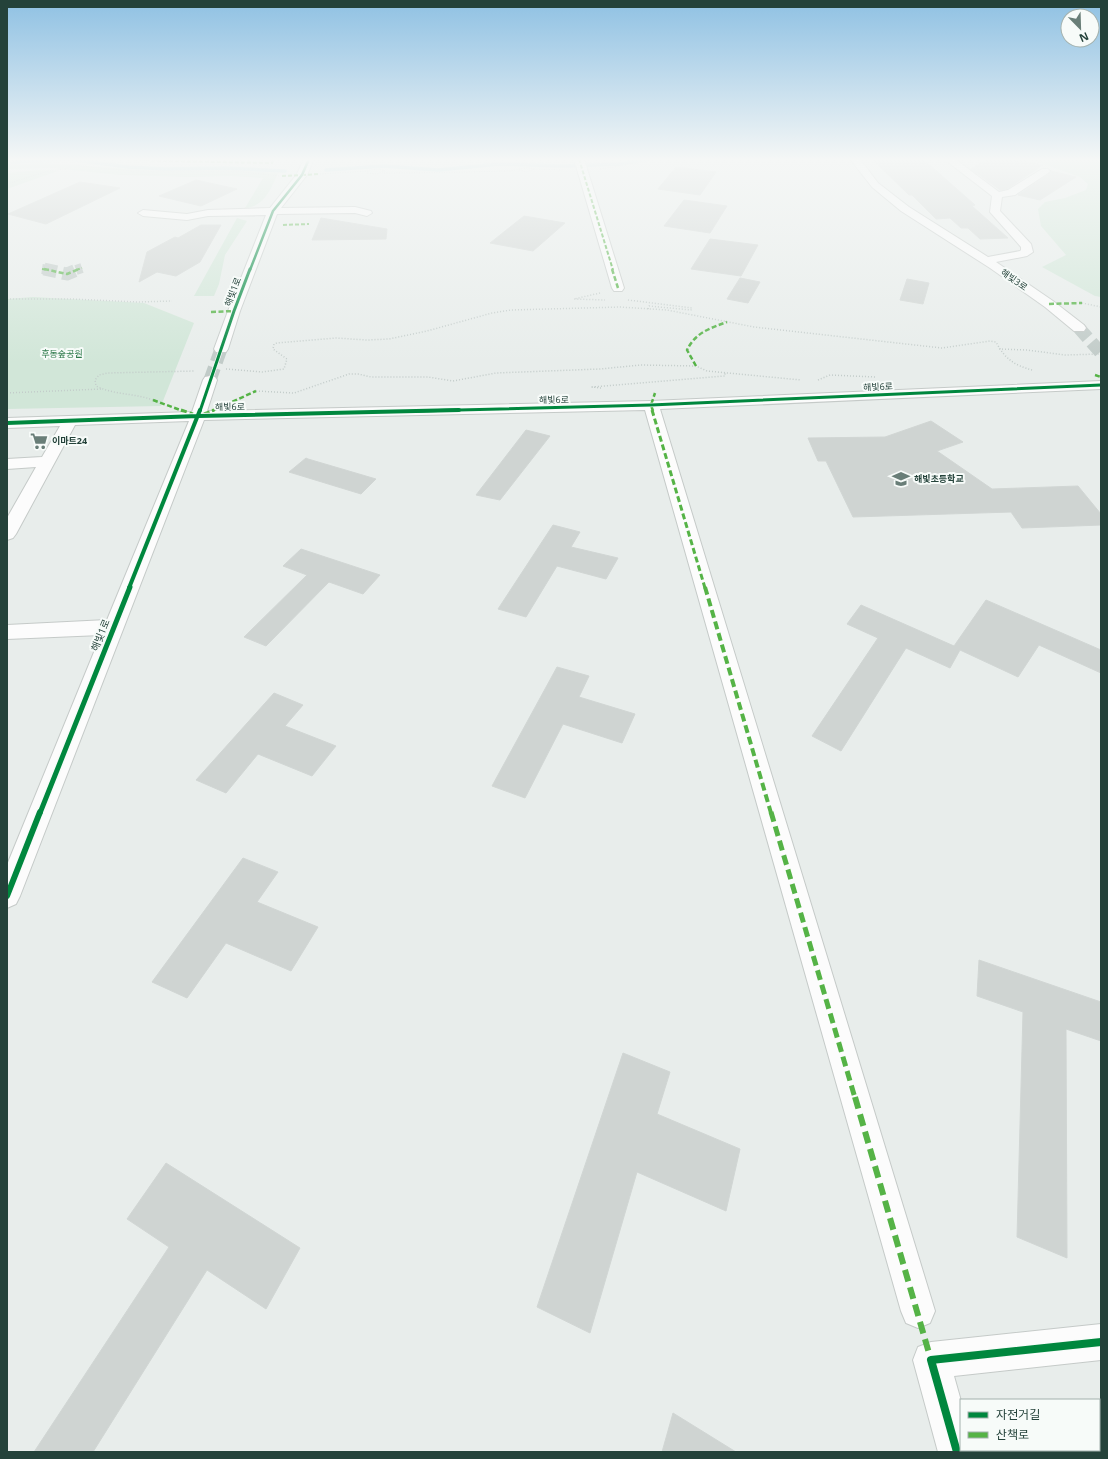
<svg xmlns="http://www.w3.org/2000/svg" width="1108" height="1459" viewBox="0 0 1108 1459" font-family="'Open Sans','Noto Sans KR',sans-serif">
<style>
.green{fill:#d1e6d8}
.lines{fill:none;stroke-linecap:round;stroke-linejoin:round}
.stream{stroke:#a9d4db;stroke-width:3.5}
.building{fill:#cfd4d2;stroke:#d1d6d4}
.minor-tunnel-far1{stroke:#c1cbc8;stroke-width:10;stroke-dasharray:10 5;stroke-linecap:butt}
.minor-tunnel{stroke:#c1cbc8;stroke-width:13;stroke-dasharray:13 6;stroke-linecap:butt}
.minor-casing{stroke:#c5cac8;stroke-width:2}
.path-far1{stroke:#c3ccca;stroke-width:1;stroke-dasharray:1 1.5;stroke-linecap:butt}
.path{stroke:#c3ccca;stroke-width:1.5;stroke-dasharray:1 2;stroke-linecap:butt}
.minor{fill:#fcfcfc;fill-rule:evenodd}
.rail-casing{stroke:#c9cdcc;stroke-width:2}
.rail{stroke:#f7fbf9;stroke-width:1.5;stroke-dasharray:4.5;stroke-linecap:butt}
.quiet-far5{stroke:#55b346;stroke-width:2;stroke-dasharray:4 2;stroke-linecap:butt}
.quiet-far4{stroke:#55b346;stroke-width:2.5;stroke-dasharray:5 2.5;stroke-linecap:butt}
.quiet-far3{stroke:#55b346;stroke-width:3;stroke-dasharray:6 3;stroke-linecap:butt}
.quiet-far2{stroke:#55b346;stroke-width:4;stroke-dasharray:8 4;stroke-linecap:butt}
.quiet-far1{stroke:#55b346;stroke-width:5;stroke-dasharray:10 5;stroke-linecap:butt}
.quiet{stroke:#55b346;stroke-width:6;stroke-dasharray:12 6;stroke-linecap:butt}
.cycleway-far5-casing{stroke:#f7fbf9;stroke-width:3.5}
.cycleway-far4-casing{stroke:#f7fbf9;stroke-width:4.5}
.cycleway-far3-casing{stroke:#f7fbf9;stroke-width:6}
.cycleway-far2-casing{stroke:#f7fbf9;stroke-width:8}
.cycleway-far1-casing{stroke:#f7fbf9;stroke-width:8}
.cycleway-casing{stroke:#f7fbf9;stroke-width:10}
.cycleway-far5{stroke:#00873e;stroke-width:2.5}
.cycleway-far4{stroke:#00873e;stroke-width:3}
.cycleway-far3{stroke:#00873e;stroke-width:4}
.cycleway-far2{stroke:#00873e;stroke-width:5}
.cycleway-far1{stroke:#00873e;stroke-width:6}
.cycleway{stroke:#00873e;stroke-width:8}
.labels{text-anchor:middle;stroke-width:4;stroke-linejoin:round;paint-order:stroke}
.far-street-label{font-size:9px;fill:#24423a;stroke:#f7fbf9}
.far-park-label{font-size:9px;fill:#2d7a4b;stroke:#f7fbf9}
.far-poi-label{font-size:9px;font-weight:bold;fill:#24423a;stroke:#f7fbf9;text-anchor:start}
.street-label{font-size:10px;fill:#24423a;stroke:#f7fbf9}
</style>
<rect width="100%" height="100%" fill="#e8edeb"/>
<path class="green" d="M1030 159H1101V297L1095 296 1042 267 1066 255 1041 226 1038 209 1045 202 1065 198 1086 190 1088 184 1080 177Z
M41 163 158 171 235 170 278 173C271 189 264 207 245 208L263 178 231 176 190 177 120 175 52 168 7 169V167L11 165Z
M40 170 58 171 7 189V173Z
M237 218 247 221 225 255 219 284 214 296H194Z
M33 297 144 303 194 323 161 406 7 409V299Z"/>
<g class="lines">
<path class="stream" d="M12 162 68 159 128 167 165 169 225 168 285 171
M326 170 384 166 438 170 499 164 561 166 594 165 619 164 650 159"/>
</g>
<path class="building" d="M872 159H923L975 205 972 206 1008 238 980 239 968 228H961L950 218 936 219 912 195H909Z
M987 159H1014L1043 165 1007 189 1000 190 971 169Z
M676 167 716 172 700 195 658 189Z
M1051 171 1076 177 1040 200 1018 195 1049 174Z
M196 180 237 189 201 206 159 196Z
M80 182 120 188 46 224 8 214Z
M684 200 727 206 710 233 664 226Z
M524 216 565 223 533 251 490 243Z
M321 218 387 229 386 239 312 240Z
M201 225H221L200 262 176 276 157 272 139 282 147 252 175 237 178 238Z
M710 239 758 245 741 276 691 269Z
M740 278 760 282 748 303 727 299Z
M907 279 929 283 923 304 900 300Z
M931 421 963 442 937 451 992 489 1078 486 1101 514V525L1022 528 1011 512 853 517 826 461H818L808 438 885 437Z
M526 430 550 436 500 500 476 495Z
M306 458 308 459 376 479 361 494 289 472Z
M553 525 580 532 571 547 618 558 606 579 557 566 526 617 498 609Z
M301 549 380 575 363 594 329 582 266 646 244 637 307 575 283 566Z
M986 600 1101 650V673L1039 645 1018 677 960 650 950 668 906 648 841 751 812 736 878 638 847 624 861 605 954 646Z
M557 667 589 676 579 697 635 714 622 743 563 724 525 798 492 786Z
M274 693 303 705 285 726 336 746 312 776 258 754 226 793 196 780Z
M243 858 278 872 257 902 318 927 291 971 226 943 187 998 152 982Z
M979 960 1101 1002V1041L1066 1029 1067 1258 1017 1237 1023 1012 977 996Z
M623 1053 670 1072 657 1114 740 1149 726 1211 637 1172 590 1333 537 1307Z
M166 1163 300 1248 266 1309 207 1270 93 1452H34L169 1247 127 1219Z
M673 1413 736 1452H662Z"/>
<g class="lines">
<path class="minor-tunnel-far1" d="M42 269 49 270
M76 270 82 268"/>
<path class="minor-tunnel" d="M44 269 67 274 79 269
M1079 328 1101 353
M210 380 221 349"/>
<g class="minor-casing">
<path id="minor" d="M304 159H314L307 175 281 208 355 207 371 211 372 213 367 216 355 213 277 214 240 311 228 349 226 352H216L214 349 228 311 266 215 208 216 187 220 143 216 138 213 143 210 187 214 208 210 270 208 297 174Z
M574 159H584L624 288 622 291H614L612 288Z
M850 159H860L878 183 909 207 988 257 1020 251 1021 250V247L990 212 992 196 944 159H955L999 192 1008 190 1042 169H1048L1050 171 1048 173 1015 195 1002 197 1000 211 1031 244 1033 252 1027 256 996 262 1053 301 1084 325 1086 328 1084 331H1074L1045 307 990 268 901 211 872 187Z
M210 376 215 377 217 380 207 411 651 401 1101 381V389L660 409 935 1311 930 1323 918 1328 906 1323 901 1311 645 410 204 420 20 896 16 904 7 908V865L101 635 7 639V625L107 620 189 421 75 425 16 534 13 538 7 540V518L36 467 7 469V459L42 457 60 426 7 428V418L192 412 203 380 205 377Z
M1101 1324V1360L954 1376 961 1401V1450H975L976 1452H938L913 1360 918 1347 931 1342Z"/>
</g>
<path class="path-far1" d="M139 160 141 159
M149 161 170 159
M380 169 385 171 377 174 367 173 369 170Z
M534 169 564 170
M600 169 661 159
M384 173C425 173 466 172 507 171 517 171 524 166 534 169L527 172 519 170
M320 174 368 171
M7 184 48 171 67 169 72 165 130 171H233L280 176"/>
<path class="path" d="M600 293 574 299 605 300
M7 299H72L138 302 172 301
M628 300 692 308 691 310 649 306 648 309
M1082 303 1101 307
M999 349 1027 350 1065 355 1101 354
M226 369 262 372 284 369 287 359 273 349 274 344 277 343 336 338 367 340 389 339 427 331 492 313 511 310 620 307 667 310 754 327 942 348 990 341 996 342C1005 359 1014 365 1032 370
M818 380 830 375 875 377
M601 388 592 387 725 376V372
M256 391 294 393 349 374H358L371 377H428L453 381 496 373 600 369 641 365 696 366 707 371 801 380
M7 393 101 389
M153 400C134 393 114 395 96 386L95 380 99 375 108 373 195 371"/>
<use href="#minor" class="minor"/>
<g class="rail-casing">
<path id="rail" d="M7 163 17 159"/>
</g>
<use href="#rail" class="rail"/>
<path class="quiet-far5" d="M127 159 163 161 272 163 274 159
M579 159 613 270
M302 175 319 174
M282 176 302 175
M283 225 309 224
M42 269 49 270
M76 270 82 268"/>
<path class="quiet-far4" d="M44 269 67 274 79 269
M612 269 618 288
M1049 304 1082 303
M211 312 234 311
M696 366 687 350C695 333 710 328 727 322
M1095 375 1101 377
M153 400 183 411
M212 411 256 391
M653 411 651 405 655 393"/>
<path class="quiet-far3" d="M181 410 193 414
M652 410 705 588
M204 414 214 410"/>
<path class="quiet-far2" d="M705 587 771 813"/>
<path class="quiet-far1" d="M771 812 855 1098"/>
<path class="quiet" d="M855 1097 931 1360"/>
<g class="cycleway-far5-casing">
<path id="cycleway-far5" d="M250 270 273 211 302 175 309 159"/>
</g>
<g class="cycleway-far4-casing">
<path id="cycleway-far4" d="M200 411 234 311 250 269
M418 411 651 405 1101 385"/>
</g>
<g class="cycleway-far3-casing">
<path id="cycleway-far3" d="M7 423 198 416 459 410
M129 588 200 410"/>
</g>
<g class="cycleway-far2-casing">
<path id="cycleway-far2" d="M40 813 130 587"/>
</g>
<g class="cycleway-far1-casing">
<path id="cycleway-far1" d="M7 896 40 812"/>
</g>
<g class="cycleway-casing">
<path id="cycleway" d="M957 1452 931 1360 1101 1342"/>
</g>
<use href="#cycleway-far5" class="cycleway-far5"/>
<use href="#cycleway-far4" class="cycleway-far4"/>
<use href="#cycleway-far3" class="cycleway-far3"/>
<use href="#cycleway-far2" class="cycleway-far2"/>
<use href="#cycleway-far1" class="cycleway-far1"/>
<use href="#cycleway" class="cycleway"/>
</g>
<linearGradient id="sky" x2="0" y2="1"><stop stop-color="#8fc1e3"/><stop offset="0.44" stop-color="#f5f7f6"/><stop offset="1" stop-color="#f5f7f6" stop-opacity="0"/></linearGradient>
<rect width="1108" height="363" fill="url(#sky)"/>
<defs>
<g id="supermarket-bare" transform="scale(1.38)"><path d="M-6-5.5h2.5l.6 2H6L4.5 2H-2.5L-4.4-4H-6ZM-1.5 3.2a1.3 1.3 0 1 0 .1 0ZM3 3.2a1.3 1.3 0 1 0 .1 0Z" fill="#697e78" stroke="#f7fbf9" stroke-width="2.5" paint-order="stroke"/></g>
<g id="school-bare" transform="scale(1.38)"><path d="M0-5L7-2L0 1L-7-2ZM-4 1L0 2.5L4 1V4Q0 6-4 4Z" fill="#697e78" stroke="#f7fbf9" stroke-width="2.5" paint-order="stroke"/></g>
</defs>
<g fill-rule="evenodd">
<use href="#supermarket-bare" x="39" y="441"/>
<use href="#school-bare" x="901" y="479"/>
</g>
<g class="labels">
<g class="far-street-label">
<text transform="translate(1014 280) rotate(35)" y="3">해빛3로</text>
<text transform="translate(233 292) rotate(-69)" y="3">해빛1로</text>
<text transform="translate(878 387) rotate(-3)" y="3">해빛6로</text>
<text transform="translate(554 400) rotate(-1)" y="3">해빛6로</text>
<text transform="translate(230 407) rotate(-1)" y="3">해빛6로</text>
</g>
<g class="far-park-label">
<text x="62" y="357">후동숲공원</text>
</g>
<g class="far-poi-label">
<text x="52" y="444">이마트24</text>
<text x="914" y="482">해빛초등학교</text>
</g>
<g class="street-label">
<text transform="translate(100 635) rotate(-68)" y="4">해빛1로</text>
</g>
</g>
<rect width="1108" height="1459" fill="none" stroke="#24423a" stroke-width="16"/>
<rect x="960" y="1399" width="140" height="52" fill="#f7fbf9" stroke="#a3b1ad"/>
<rect x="968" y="1412" width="20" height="6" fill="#00873e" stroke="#a3b1ad"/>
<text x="996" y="1419" font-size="12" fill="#24423a">자전거길</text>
<rect x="968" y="1432" width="20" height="6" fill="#55b346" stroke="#a3b1ad"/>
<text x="996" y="1439" font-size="12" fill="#24423a">산책로</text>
<g transform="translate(1080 28) rotate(157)"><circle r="19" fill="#f7fbf9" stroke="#a3b1ad"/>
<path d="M0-3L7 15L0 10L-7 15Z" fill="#697e78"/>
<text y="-6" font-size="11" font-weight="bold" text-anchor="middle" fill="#24423a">N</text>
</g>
</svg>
